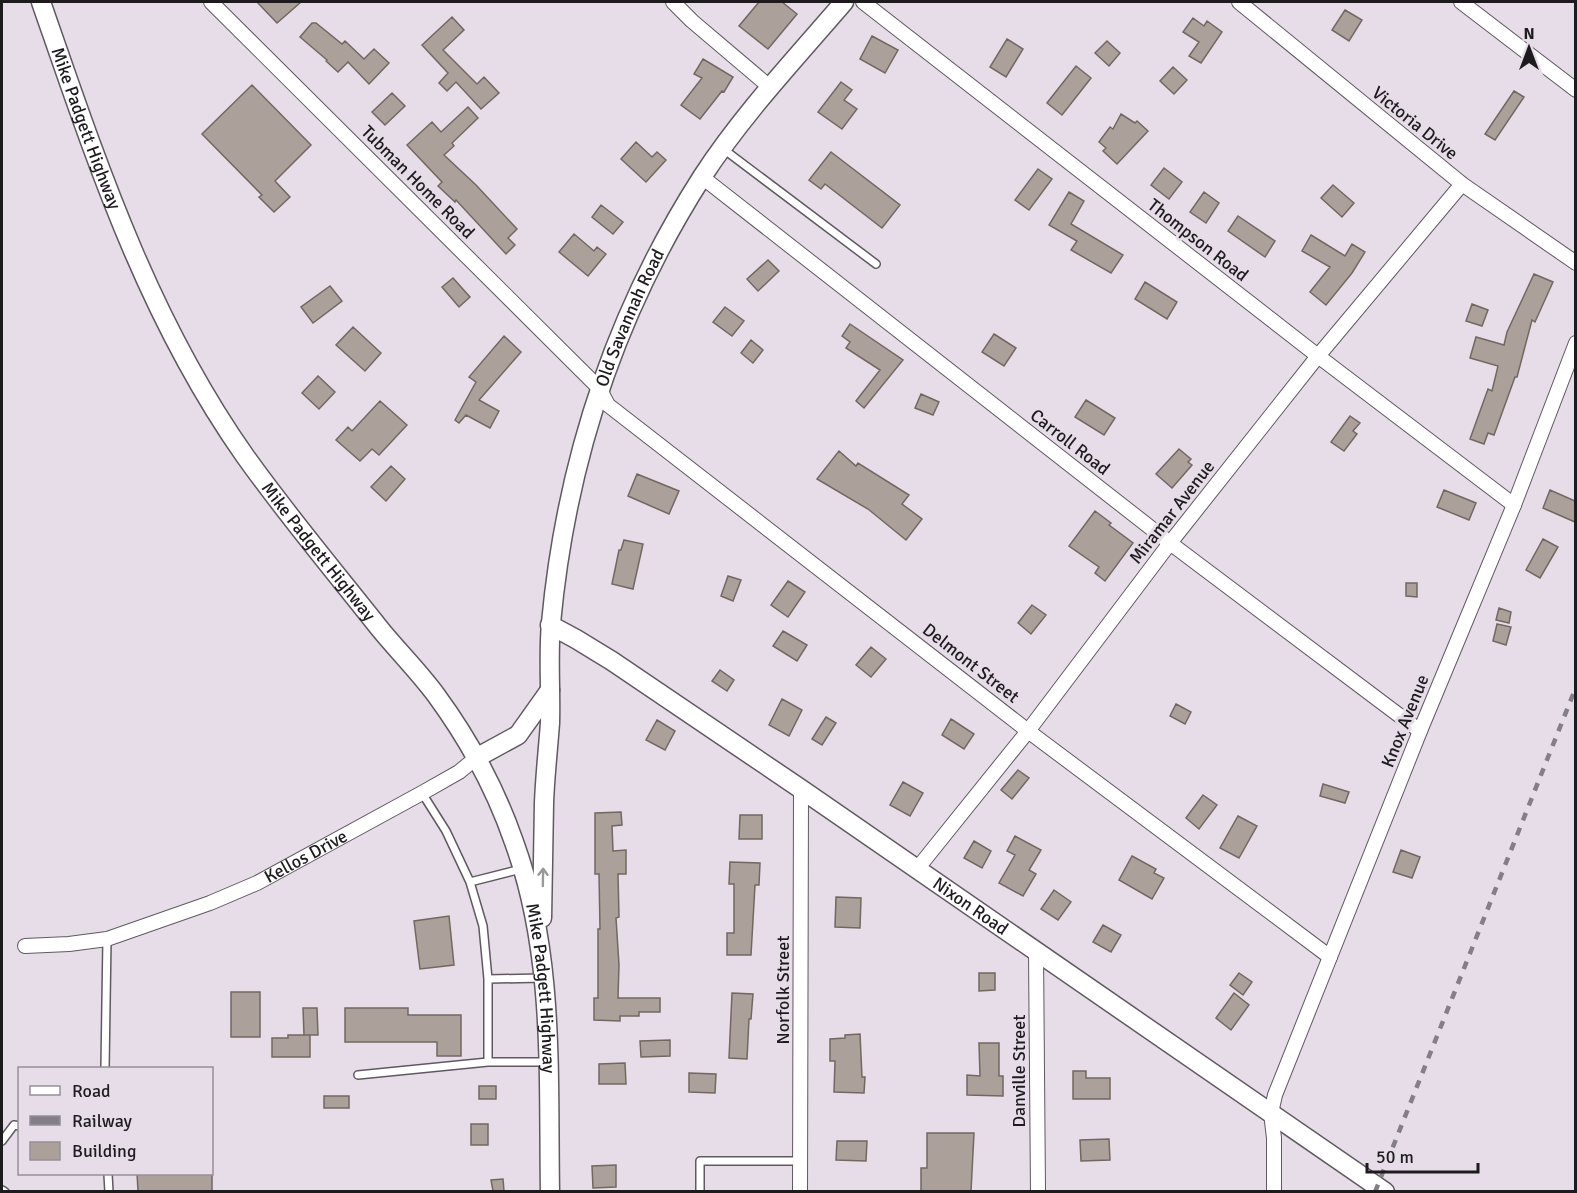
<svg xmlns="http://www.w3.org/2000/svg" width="1577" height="1193" viewBox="0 0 1577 1193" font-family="Signika,sans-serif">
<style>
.building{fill:#aca19a;stroke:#726861;stroke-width:1.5}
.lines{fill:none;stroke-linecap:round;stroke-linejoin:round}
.lane-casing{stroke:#605961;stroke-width:10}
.street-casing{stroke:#605961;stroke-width:16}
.secondary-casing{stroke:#605961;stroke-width:21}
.lane{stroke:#fff;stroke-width:7}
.street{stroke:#fff;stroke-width:14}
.secondary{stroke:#fff;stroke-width:18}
.rail{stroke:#847e86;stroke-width:4.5;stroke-dasharray:8 8;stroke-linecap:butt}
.oneway{stroke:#9a989a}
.labels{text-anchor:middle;stroke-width:6;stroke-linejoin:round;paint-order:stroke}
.street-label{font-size:18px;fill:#1e1b1f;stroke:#e6dde8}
</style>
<rect width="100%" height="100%" fill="#e6dde8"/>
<path class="building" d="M257 2H301L277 23Z
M759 2H782L797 14 768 49 739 26Z
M1345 10 1362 20 1349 41 1332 30Z
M452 17 464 30 443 50 477 84 484 77 499 93 481 109 456 82 447 91 439 83 448 73 422 45Z
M1193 18 1204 26 1207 21 1222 32 1201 63 1189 56 1199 42 1183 32Z
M312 23H316L342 44 345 41 364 59 374 49 389 63 369 84 348 62 338 72 326 61 327 60 300 37Z
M872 36 898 50 885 73 860 59Z
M1007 39 1023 49 1006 77 990 67Z
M1107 41 1120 53 1109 66 1095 53Z
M703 59 733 77 724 92 722 91 700 119 681 105 702 78 694 74Z
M1076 66 1091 78 1062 115 1047 103Z
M1173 67 1187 80 1174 94 1160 81Z
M841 82 852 90 844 100 857 109 842 129 818 112Z
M252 85 311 145 275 181 290 197 274 212 259 197 262 195 202 134Z
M1514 91 1524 97 1495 140 1485 134Z
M392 93 405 106 385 125 372 112Z
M468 107 478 118 452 143 454 146 444 155 476 185 517 229 508 238 515 245 506 254 456 200 455 202 438 186 442 182 407 145 432 122 441 132Z
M1121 114 1135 123 1137 121 1148 131 1117 164 1103 151 1106 148 1099 142 1110 127 1113 129Z
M636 142 652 157 657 152 666 160 646 182 621 159Z
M831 152 900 205 882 228 825 184 821 189 809 180Z
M1164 168 1182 182 1169 199 1151 185Z
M1038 169 1052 179 1029 210 1015 200Z
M1333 185 1354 203 1342 217 1321 198Z
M1069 192 1084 201 1071 224 1123 255 1111 273 1071 250 1077 241 1049 225Z
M1204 192 1219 203 1206 223 1190 212Z
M601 205 623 222 613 234 592 217Z
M1238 216 1275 241 1265 257 1228 231Z
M574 234 594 251 597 247 606 254 588 276 559 252Z
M1311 235 1345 256 1352 244 1365 252 1352 273 1326 305 1310 292 1330 267 1302 251Z
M768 260 779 271 758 291 747 279Z
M1534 274 1553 282 1535 322 1532 320 1517 377H1515L1494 435 1488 433 1484 444 1470 439 1488 389 1492 391 1498 366 1470 358 1476 337 1504 345 1507 332Z
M453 278 470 297 459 307 442 287Z
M1145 282 1177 302 1167 319 1135 299Z
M330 286 342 301 313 323 301 307Z
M1472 304 1488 310 1482 326 1466 321Z
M725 307 744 321 732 336 713 322Z
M850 324 903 360 864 408 856 401 880 370 846 348 850 342 842 336Z
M353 327 381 353 365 371 336 345Z
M994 334 1016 348 1004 366 982 352Z
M504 336 521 352 479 400 499 411 490 428 466 415 459 423 455 420 476 382 469 377Z
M751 340 763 350 753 363 741 353Z
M318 376 335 392 319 409 302 393Z
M921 394 939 402 933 415 915 408Z
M1086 400 1115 418 1104 435 1075 417Z
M380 401 407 425 379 455 372 449 360 461 336 440 348 427 352 431Z
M1350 416 1360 423 1353 431 1357 434 1344 451 1331 442Z
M1179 449 1191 459 1188 462 1192 465 1172 488 1156 474Z
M839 451 856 466 858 463 909 495 902 504 922 519 906 540 868 509 817 479Z
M391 466 405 479 386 501 371 487Z
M637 474 679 491 669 514 628 496Z
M1444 490 1476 503 1469 520 1437 507Z
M1550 490 1575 501V522L1543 508Z
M1095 511 1111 523 1109 525 1133 543 1105 581 1095 573 1099 567 1069 546Z
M1543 539 1558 547 1540 578 1526 570Z
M624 540 643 544 633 589 612 584 619 550H621Z
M728 576 741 580 733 601 721 596Z
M788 581 805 592 788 617 771 605Z
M1406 583H1417V597L1406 596Z
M1032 605 1046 615 1031 634 1018 623Z
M1499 608 1511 612 1509 623 1496 620Z
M1497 624 1511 627 1506 645 1493 641Z
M783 631 807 645 797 661 773 646Z
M871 647 886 659 871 677 856 665Z
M720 670 734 680 727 691 712 681Z
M782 699 802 710 789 736 769 725Z
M1176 704 1191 712 1185 724 1170 716Z
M826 717 836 723 822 745 812 739Z
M951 719 974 734 964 749 942 735Z
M657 720 675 731 665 750 646 740Z
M1018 770 1029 778 1012 799 1001 790Z
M903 782 923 793 910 816 890 805Z
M1323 784 1349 792 1345 803 1320 796Z
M1203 795 1217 805 1199 829 1186 818Z
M621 812 622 825 612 826 613 851 626 850V874H618L619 917 616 918 619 965 618 998H660V1012H639V1016H620V1021L594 1020V998H598V929H600L599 874H595V813Z
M740 815H762V839H739Z
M1238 816 1257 826 1239 858 1220 848Z
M1015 836 1041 850 1029 870 1036 874 1023 896 999 883 1015 855 1007 851Z
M974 841 991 851 982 868 964 858Z
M1401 850 1420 857 1412 878 1393 872Z
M1132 856 1156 869 1154 873 1164 878 1152 899 1119 880Z
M730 862 760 863 759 885H755L751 955H727V933H734V884H729Z
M1054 890 1071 902 1058 920 1041 909Z
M836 897 861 898 860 928 835 927Z
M449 916 454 965 420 969 414 921Z
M1103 925 1121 935 1111 952 1093 942Z
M979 973H995V990L979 991Z
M1239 973 1252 982 1243 995 1230 985Z
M231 992H260V1037H231Z
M732 993 753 994 751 1019H749L747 1059 729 1058Z
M1234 993 1249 1005 1231 1030 1216 1018Z
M303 1008H317L318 1035H304Z
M345 1008H408V1015H461V1056H437V1042H345Z
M860 1034 862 1077H865L864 1093 834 1092 835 1061H830V1039L845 1038V1035Z
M288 1035H310V1057H272V1038H288Z
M670 1040V1056L641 1057 640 1041Z
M979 1043H999V1076H1003V1096L967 1095V1075L980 1076Z
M625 1063 626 1084H599V1064Z
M1073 1071H1086V1078H1110V1099H1073Z
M689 1073 716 1074 715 1093 689 1092Z
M479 1086H496V1099H479Z
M324 1096H349V1108H324Z
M471 1124H488V1145H471Z
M927 1133H974L971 1191H921V1168H927Z
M1109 1139 1110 1160 1081 1161 1080 1140Z
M837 1141H867L866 1161 836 1160Z
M616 1165V1187L593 1188 592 1166Z
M137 1173H212V1191H138Z
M503 1179 504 1191H493L491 1180Z"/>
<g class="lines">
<g class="lane-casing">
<path id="lane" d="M722 148 876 264
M422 793 446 831 470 882 521 869
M470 882 483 926 488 979V1062H548
M488 979 543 978
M105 1068 107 939
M358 1075 488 1062
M2 1141 14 1125 20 1126
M108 1174 109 1192
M2 1190 5 1192
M700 1192V1161H800"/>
</g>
<g class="street-casing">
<g id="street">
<path d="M211 2 599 388 608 405 1028 731 1330 957"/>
<path d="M673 2 692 21 771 88"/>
<path d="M863 2 1318 356 1514 505"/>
<path d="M1239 2 1462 184 1576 263"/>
<path d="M1461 2 1576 90"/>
<path d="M702 177 1170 543 1420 731"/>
<path d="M917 869 1028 731 1170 543 1318 356 1462 184"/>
<path id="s1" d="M25 946 69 944 107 939 210 903 257 883 422 793 459 772 476 758"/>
<path d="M1036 951 1038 1192"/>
<path d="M800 1192 801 789"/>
<path d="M1274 1192V1138L1271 1113 1275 1095 1420 731 1514 505 1576 343"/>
</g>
</g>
<g class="secondary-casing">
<g id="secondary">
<path id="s2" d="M41 2C96 160 147 317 245 456 287 515 335 572 380 629 398 651 419 672 436 695 469 740 496 790 514 842 555 954 548 1074 550 1192"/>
<path id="s3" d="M550 625 576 639 612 661 801 789 1385 1192"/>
<path d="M476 758 518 735 550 690"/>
<path id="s4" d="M542 918C543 880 543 842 544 803 545 776 548 750 550 723 551 690 548 656 551 623 566 462 615 313 702 177 743 114 796 58 844 2"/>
</g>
</g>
<use href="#lane" class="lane"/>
<use href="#street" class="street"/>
<use href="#secondary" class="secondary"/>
<path class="rail" d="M1375 1192 1576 687"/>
</g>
<defs><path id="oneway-shaft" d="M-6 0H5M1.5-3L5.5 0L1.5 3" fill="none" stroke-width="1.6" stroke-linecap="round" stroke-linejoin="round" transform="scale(1.5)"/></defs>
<use class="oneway" href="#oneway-shaft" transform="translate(543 877) rotate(-89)"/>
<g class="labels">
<g class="street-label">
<text transform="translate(1415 123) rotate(39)" y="6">Victoria Drive</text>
<text dy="6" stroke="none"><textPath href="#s2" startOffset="134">Mike Padgett Highway</textPath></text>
<text transform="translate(418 182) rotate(45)" y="6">Tubman Home Road</text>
<text transform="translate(1198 240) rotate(38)" y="6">Thompson Road</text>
<text dy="6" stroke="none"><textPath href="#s4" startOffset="612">Old Savannah Road</textPath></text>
<text transform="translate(1070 442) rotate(38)" y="6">Carroll Road</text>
<text transform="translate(1172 512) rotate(-52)" y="6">Miramar Avenue</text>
<text dy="6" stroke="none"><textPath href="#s2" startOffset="620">Mike Padgett Highway</textPath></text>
<text transform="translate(971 663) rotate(38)" y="6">Delmont Street</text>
<text transform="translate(1405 721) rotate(-68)" y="6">Knox Avenue</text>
<text dy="6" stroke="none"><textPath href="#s1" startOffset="298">Kellos Drive</textPath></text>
<text dy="6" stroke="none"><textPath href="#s3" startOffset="506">Nixon Road</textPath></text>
<text dy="6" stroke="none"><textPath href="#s2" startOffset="1122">Mike Padgett Highway</textPath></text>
<text transform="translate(783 990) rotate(-90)" y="6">Norfolk Street</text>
<text transform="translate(1019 1071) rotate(-90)" y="6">Danville Street</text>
</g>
</g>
<rect width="1577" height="1193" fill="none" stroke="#1e1b1f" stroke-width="6"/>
<rect x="18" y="1067" width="195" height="108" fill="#e6dde8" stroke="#968f98" stroke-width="1.5"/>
<rect x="30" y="1086" width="30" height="9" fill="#ffffff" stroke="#968f98" stroke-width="1.5"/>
<text x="72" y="1097" font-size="18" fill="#1e1b1f">Road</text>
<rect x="30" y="1116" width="30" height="9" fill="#847e86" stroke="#968f98" stroke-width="1.5"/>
<text x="72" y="1127" font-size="18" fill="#1e1b1f">Railway</text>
<rect x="30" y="1142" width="30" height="18" fill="#aca19a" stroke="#968f98" stroke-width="1.5"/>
<text x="72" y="1157" font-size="18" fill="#1e1b1f">Building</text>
<g transform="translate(1529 48)" stroke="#e6dde8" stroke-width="4.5" paint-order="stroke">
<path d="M0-4.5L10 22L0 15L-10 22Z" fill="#1e1b1f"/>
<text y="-9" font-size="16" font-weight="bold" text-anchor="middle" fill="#1e1b1f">N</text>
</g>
<path d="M1367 1163v9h111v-9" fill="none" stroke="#1e1b1f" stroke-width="3"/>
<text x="1376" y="1163" font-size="18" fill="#1e1b1f" stroke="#e6dde8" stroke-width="4.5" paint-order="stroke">50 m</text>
</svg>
